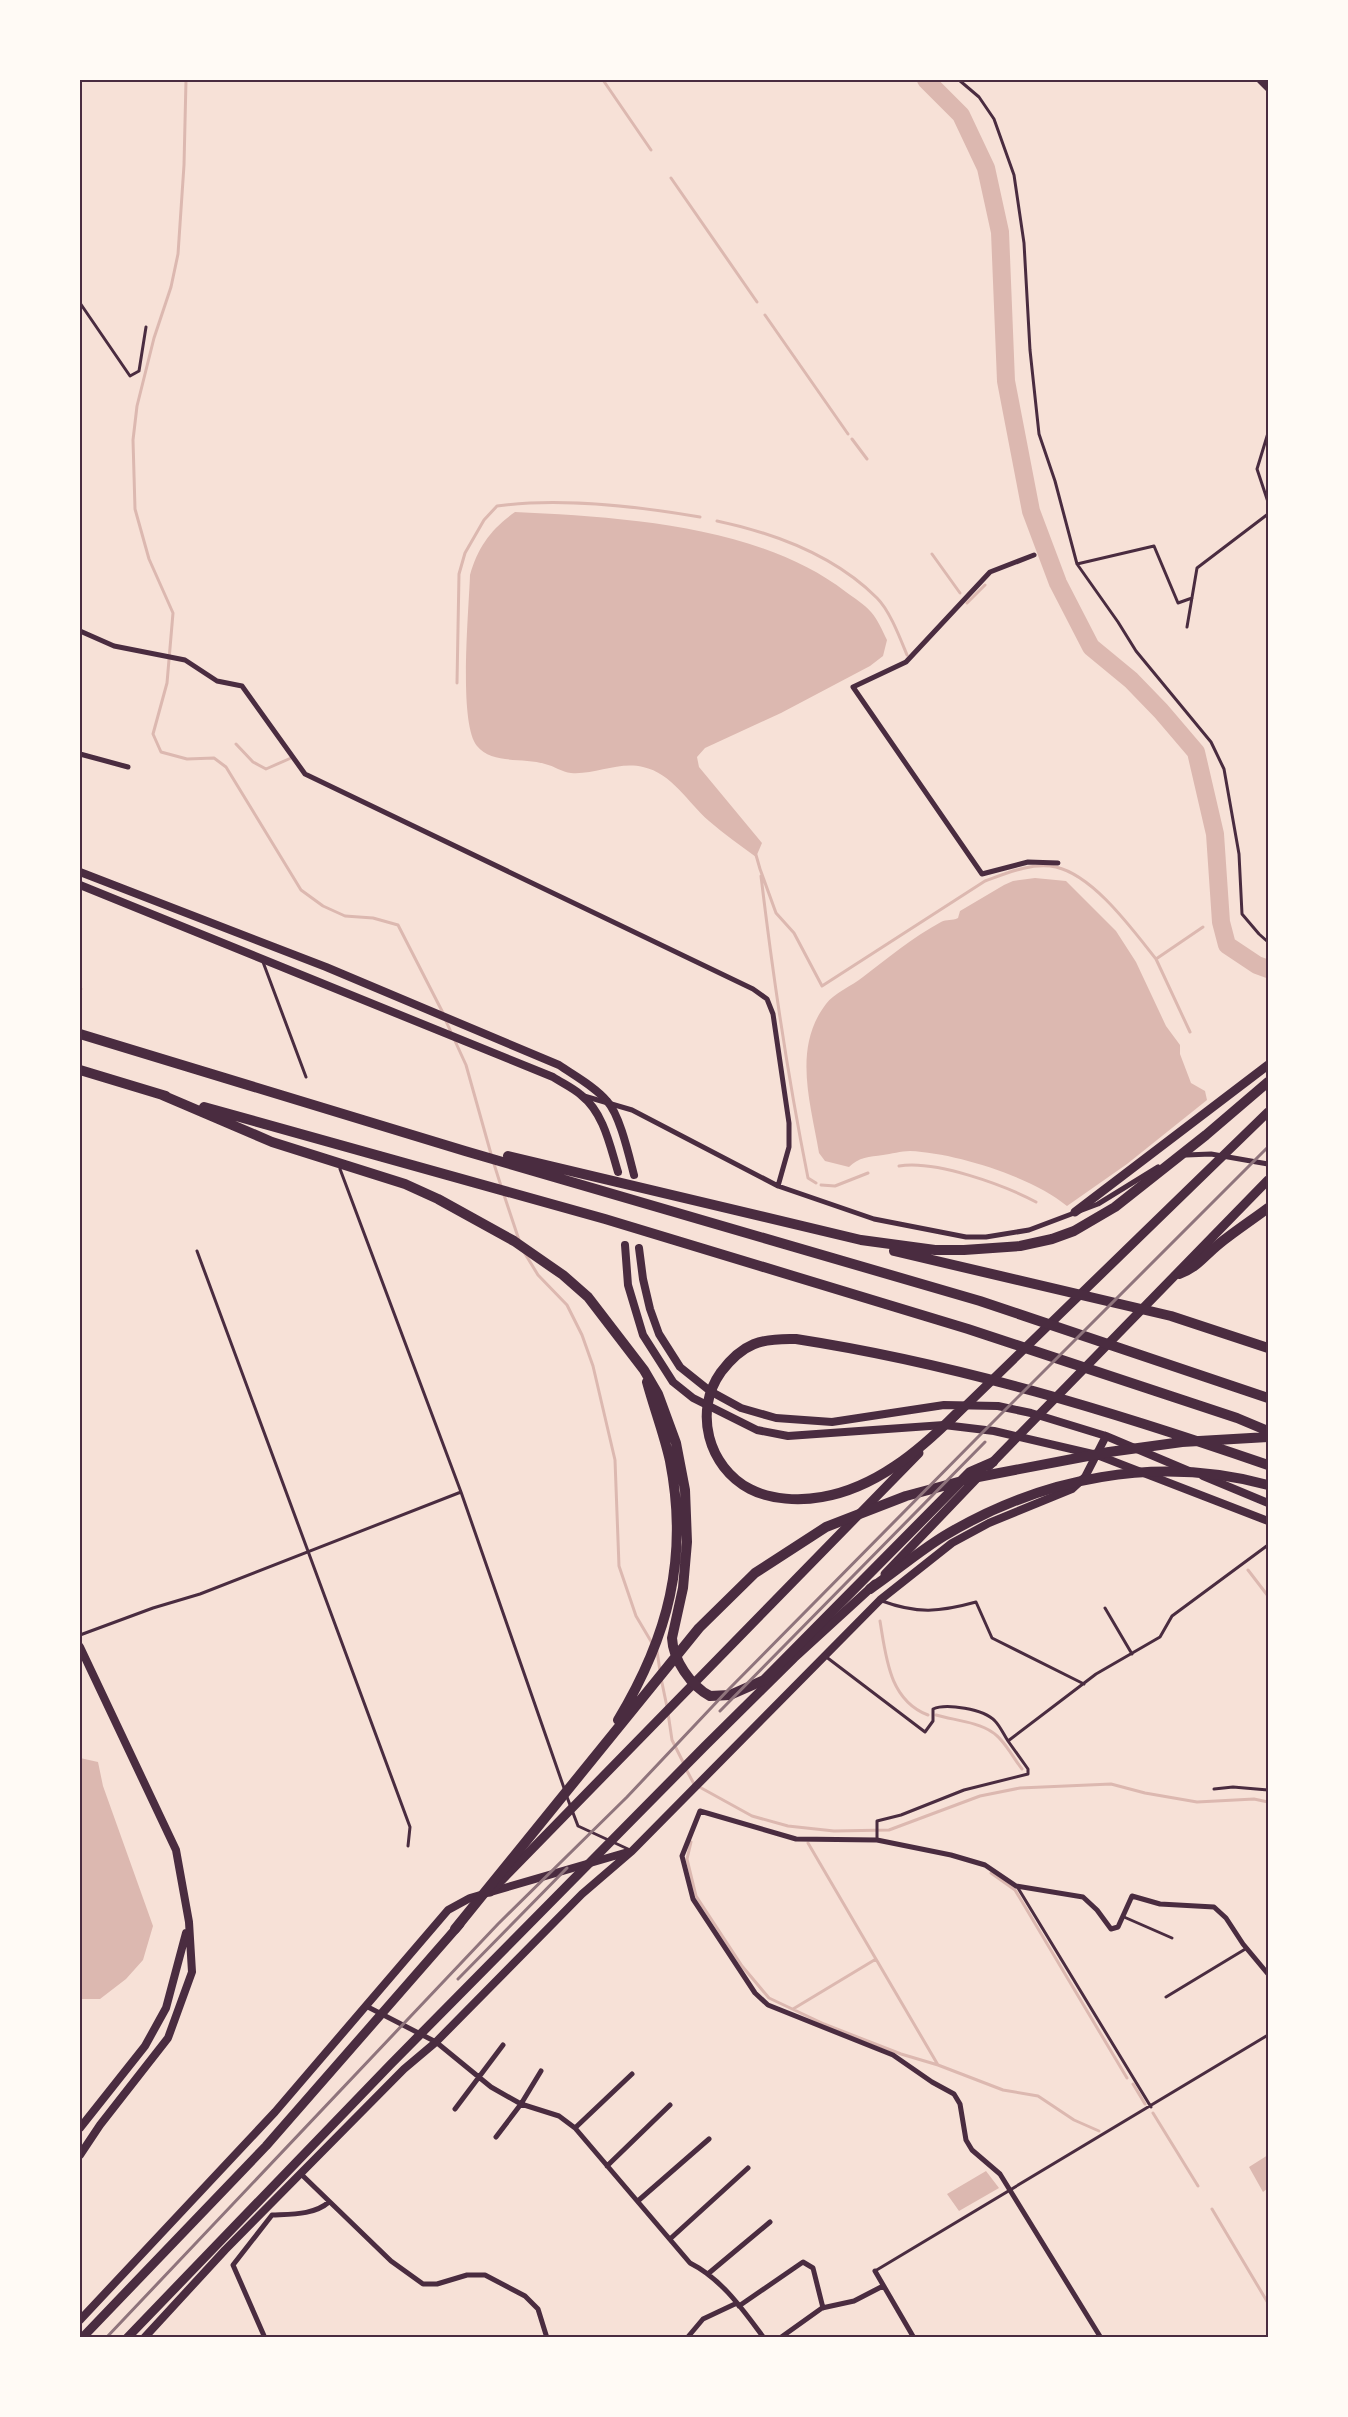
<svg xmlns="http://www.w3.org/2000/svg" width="1348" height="2417" viewBox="0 0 1348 2417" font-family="'DejaVu Sans',sans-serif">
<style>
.water{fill:#dcb8b0}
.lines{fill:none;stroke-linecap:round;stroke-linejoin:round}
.stream{stroke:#dcb8b0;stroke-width:3}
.river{stroke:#dcb8b0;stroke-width:18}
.service{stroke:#4a2c40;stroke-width:3}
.minor{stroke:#4a2c40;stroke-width:5}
.tertiary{stroke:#4a2c40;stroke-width:7}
.secondary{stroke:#4a2c40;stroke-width:8}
.primary{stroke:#4a2c40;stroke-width:9}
.motorway{stroke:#4a2c40;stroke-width:10}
.rail{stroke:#8f747c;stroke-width:3}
.neatline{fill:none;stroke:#4a2c40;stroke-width:2}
</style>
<rect width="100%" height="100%" fill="#f7e1d7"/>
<path class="water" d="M515 512C620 517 760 525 846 592 854 598 864 604 871 612 878 620 882 630 887 640L883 656 870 666 781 713 705 748 697 757 699 767 762 843 756 857C740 845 724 834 709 821 688 803 672 773 643 767 619 761 595 775 571 773 562 772 554 766 545 764 524 757 492 765 477 746 458 723 469 609 470 575 478 547 491 529 515 512Z
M1035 878 1066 881 1116 931 1136 962 1166 1026 1180 1045V1054L1191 1083 1205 1091 1207 1100 1127 1164 1067 1206C1032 1177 956 1153 910 1151 901 1151 891 1154 883 1155 869 1157 859 1157 849 1167L825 1161 819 1153C811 1104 792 1048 826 1004 834 993 852 986 863 977 888 958 913 937 941 922 947 919 952 921 958 918L960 911 1004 885 1013 881Z
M80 1758 98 1762 103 1786 153 1926 143 1960 126 1979 100 1999H80Z
M1268 2155V2188L1263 2192 1249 2167Z
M986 2171 999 2188 959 2211 947 2194Z"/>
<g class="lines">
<path class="stream" d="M186 80 184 165 178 254 171 287 154 338 137 406 133 440 135 509 149 559 173 613 167 683 153 734 161 752 187 759 214 758 226 767 301 890 323 906 345 916 373 918 398 925 443 1013
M603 80 651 150
M671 178 757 302
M765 315 848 434
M852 439 867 459
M717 521C774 533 835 556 877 598 890 611 900 638 907 655
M932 554 960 593
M967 603 985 585
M457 683 459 574 465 553 484 520 497 506C561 497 636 506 700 517
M236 744 253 762 266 769 291 758
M756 855 760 869
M760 869 776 913 794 933 822 986 985 881C1007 873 1032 862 1056 867 1094 876 1132 929 1156 959L1203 927
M761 876C773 977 788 1078 808 1178L816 1183
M1156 959 1190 1032
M80 988 81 989
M445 1019 466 1065 491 1154
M494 1164 501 1186
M899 1166C936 1160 1004 1185 1036 1202
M821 1185 835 1186 868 1173
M503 1192 519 1240
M524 1252 538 1275 567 1305 582 1335 593 1366 615 1460 619 1566 636 1616 652 1643
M1248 1570 1268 1596
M880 1621C886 1657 889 1700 928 1715
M657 1651 660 1671
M661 1678 667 1707
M668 1713 672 1740 684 1764
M936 1715C953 1720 978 1722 992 1732 1004 1739 1013 1758 1022 1769
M686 1769 694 1784 752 1816 788 1826 834 1831 889 1830 980 1796 1020 1788 1111 1784 1145 1793 1197 1802 1254 1799 1268 1802
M691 1842 687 1859 696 1896 742 1966 769 1998 824 2024 901 2054 938 2065
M808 1843 938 2065 1003 2090 1038 2096 1074 2120 1099 2131
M991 1873 1015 1890 1127 2078
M793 2009 876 1959
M1133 2084 1145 2104
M1153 2113 1198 2186
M1212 2209 1268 2303"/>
<path class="river" d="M926 80 961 115 986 168 1000 232 1006 381 1031 511 1058 583 1091 647 1131 680 1161 711 1196 752 1215 834 1221 922 1227 945 1257 965 1268 969"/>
<path class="service" d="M959 80 979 97 994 119 1014 175 1024 243 1030 350 1039 434 1055 481 1077 564 1118 622 1136 651 1211 742 1224 769 1239 854 1242 914 1259 934 1268 942
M80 303 130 376 139 371 146 327
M1268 433 1257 469 1268 502
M1077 564 1154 546 1178 603 1192 598
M1187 627 1197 568 1268 514V511
M263 962 306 1077
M340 1169 461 1492 564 1788
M197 1251 410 1827 408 1846
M882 1601C917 1614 940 1612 976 1602L992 1638 1084 1684
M1105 1608 1132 1654
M80 1635 153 1608 200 1594 461 1492
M825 1656 925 1732 933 1721V1709C946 1703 984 1709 995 1721 1000 1726 1004 1735 1008 1741
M1214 1789 1233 1787 1268 1790
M567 1797 578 1826 628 1849
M877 1840V1821L901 1815 964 1790 1028 1774V1769L1008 1741 1096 1674 1160 1637 1172 1616 1268 1545
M1018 1888 1151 2107
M1124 1917 1172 1938
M1166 1997 1247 1948
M875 2271 1268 2035"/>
<path class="minor" d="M1034 555 990 572 906 662 853 687 982 874 1028 862 1058 863
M80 631 114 646 185 660 217 681 242 686 305 774 753 989 767 999 773 1014 789 1123V1147L778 1186
M80 754 128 767
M584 1096 632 1110 778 1186 874 1219 966 1237H986L1029 1230 1098 1204 1158 1167
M1186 1155 1211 1154 1268 1164
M366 2006 436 2042 491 2087 521 2104 559 2116 575 2128 690 2263C722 2279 743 2310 764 2338
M455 2109 503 2045
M575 2128 632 2074
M496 2137 521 2104 541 2071
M607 2166 670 2105
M301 2174 391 2261 423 2284H437L467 2275H485L525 2296 538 2309 547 2338
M639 2200 709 2139
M670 2239 748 2168
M875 2271 914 2338
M709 2273 770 2222
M739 2306 803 2262 813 2268 823 2308
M265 2338 233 2265 272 2215C292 2214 314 2215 329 2202
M687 2338 703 2319 737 2303
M780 2338 822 2308 854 2301 883 2286
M1101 2338 1000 2174 972 2150 966 2140 960 2104 954 2094 932 2082 893 2055 768 2005 755 1993 693 1899 682 1856 700 1811 796 1839 877 1840 951 1855 985 1865 1016 1886 1083 1897 1097 1910 1111 1929 1118 1927 1132 1896 1160 1904 1214 1907 1226 1918 1243 1944 1268 1974"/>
<path class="tertiary" d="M1260 80 1268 88"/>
<path class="secondary" d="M80 872 326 967 559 1065C575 1076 594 1086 607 1101 620 1115 629 1156 634 1175
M80 885 553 1077C562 1083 573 1088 581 1095 604 1113 610 1146 618 1172
M625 1245 628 1285 643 1335 673 1382 693 1398 757 1430 788 1436 944 1425 994 1431 1097 1455 1268 1521
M639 1248 643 1279 650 1309 659 1334 680 1367 710 1391 741 1408 776 1418 832 1422 944 1405 998 1406 1031 1413 1106 1436 1189 1471
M1203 1476 1268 1503
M80 1647 176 1850 189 1922 192 1972 168 2038 100 2125 80 2155
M80 2128 145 2046 166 2008 186 1933
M80 2320 275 2112 448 1910 470 1898 628 1852
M144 2338 225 2250 404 2069 436 2042 582 1894 632 1851 880 1600 952 1543 989 1523 1072 1489 1085 1477 1106 1436"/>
<path class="primary" d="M1075 1212 1268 1065
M951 1420 1268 1112
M989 1466 1268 1180
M885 1574 979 1476
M490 1892 919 1453
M82 2338 266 2146 460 1924
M127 2338 390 2065 705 1746 794 1658 875 1584"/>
<path class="motorway" d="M80 1034 465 1151 980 1301 1268 1398
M80 1070 166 1096
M162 1095 272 1142 405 1184 438 1199 514 1241 563 1275 588 1297 644 1370 658 1394 676 1443 685 1490 687 1542 683 1588 672 1638C673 1660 691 1686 710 1696L730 1695 764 1680 970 1472 993 1462
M204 1107 605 1219 968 1329 1237 1418 1268 1431
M508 1156 861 1240 935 1250H964L1020 1246 1052 1239 1074 1231 1115 1207 1206 1135 1268 1082
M894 1251 1171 1316 1268 1348
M1179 1274C1198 1267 1203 1257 1219 1244 1235 1231 1252 1220 1268 1208
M956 1414C919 1451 875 1488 822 1497 800 1501 771 1500 750 1489 708 1467 693 1411 721 1372 743 1343 761 1338 796 1339 958 1364 1114 1412 1268 1465
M870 1589C895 1572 918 1552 944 1536 1042 1477 1157 1455 1268 1485
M618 1720C668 1637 689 1558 670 1461 664 1434 654 1408 647 1382
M455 1929 699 1628 755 1573 826 1527 906 1496 973 1478 1109 1452 1182 1442 1268 1437"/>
<path class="rail" d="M720 1711 985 1442
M458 1979 567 1868
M106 2338 498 1924 627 1797 728 1690 977 1438 1268 1147"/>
</g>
<rect width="1348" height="2417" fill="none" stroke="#fffaf5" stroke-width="162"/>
<rect x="81" y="81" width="1186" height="2255" class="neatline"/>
</svg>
